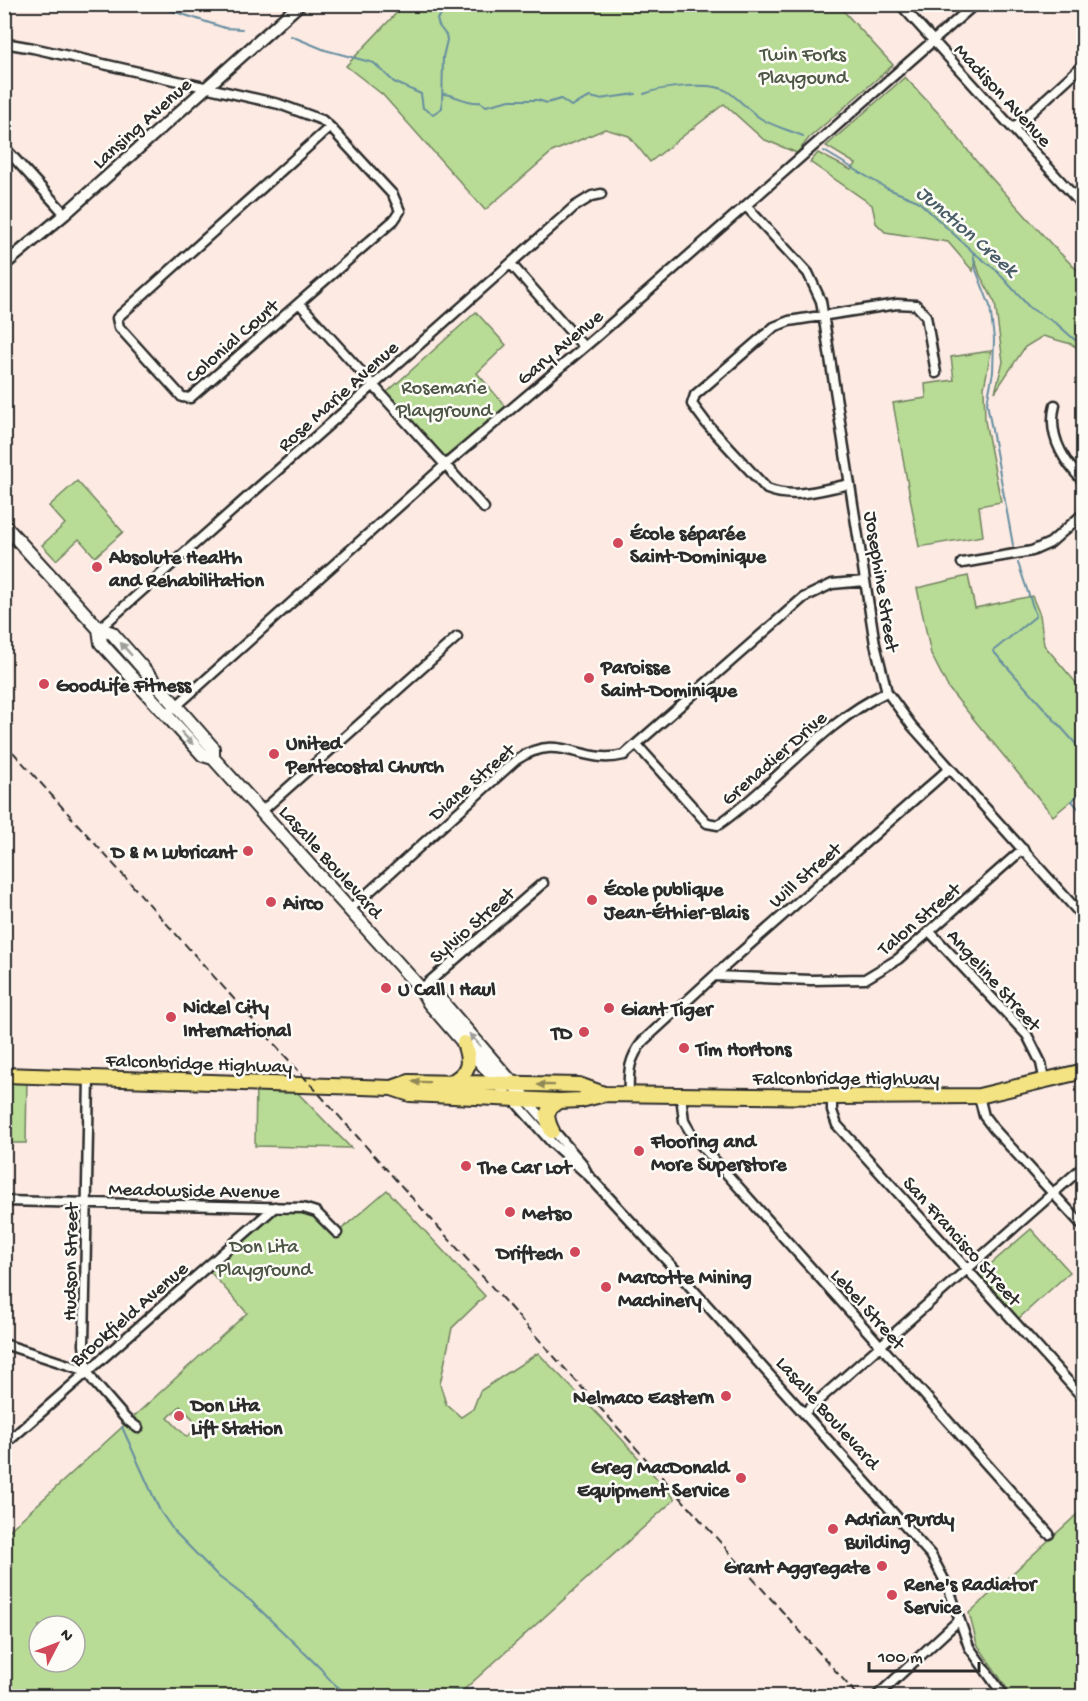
<svg xmlns="http://www.w3.org/2000/svg" width="1088" height="1701" viewBox="0 0 1088 1701" font-family="'Gochi Hand',sans-serif">
<style>
.green{fill:#b8db95;stroke:#728360;stroke-width:1.5;fill-rule:evenodd}
.lines{fill:none;stroke-linecap:round;stroke-linejoin:round}
.stream{stroke:#668ea0;stroke-width:2}
.minor-casing{stroke:#2b2b2b;stroke-width:13}
.tertiary-casing{stroke:#2b2b2b;stroke-width:15}
.secondary-casing{stroke:#2b2b2b;stroke-width:16}
.primary-casing{stroke:#2b2b2b;stroke-width:18}
.minor{stroke:#fdfcf7;stroke-width:8}
.tertiary{stroke:#fdfcf7;stroke-width:10}
.secondary{stroke:#fdfcf7;stroke-width:12}
.primary{stroke:#f4e382;stroke-width:14}
.rail{stroke:#2b2b2b;stroke-width:2;stroke-dasharray:9 4.5;stroke-linecap:butt}
.oneway{fill:#9e9e9b}
.oneway2{fill:#908756}
.poi-dot{fill:#d1495b;stroke:#fdfcf7;stroke-width:2}
.labels{text-anchor:middle;stroke-width:5;stroke-linejoin:round;paint-order:stroke}
.park-label{font-size:20px;fill:#4e5746;stroke:#fdfcf7}
.street-label{font-size:20px;fill:#2b2b2b;stroke:#fdfcf7}
.poi-label{font-size:20px;font-weight:bold;fill:#2b2b2b;stroke:#fdfcf7;text-anchor:start}
.water-label{font-size:21px;font-style:italic;fill:#485d66;stroke:#fdfcf7}
</style>
<rect width="100%" height="100%" fill="#fceae3"/>
<filter id="ink" filterUnits="userSpaceOnUse"><feTurbulence type="fractalNoise" baseFrequency=".0167" numOctaves="2"/><feDisplacementMap in="SourceGraphic" scale="12" xChannelSelector="R" yChannelSelector="G"/><feConvolveMatrix kernelMatrix="1 2 1 2 8 2 1 2 1" color-interpolation-filters="sRGB"/></filter>
<g filter="url(#ink)">
<path class="green" d="M405 4 838 5 893 65 809 138 797 153 763 139 724 104 650 162 629 136 605 129 552 152 485 210 383 95 346 66Z
M905 77 942 117 976 161 1052 245 1083 276V351L1071 344 1043 336 1025 347 995 392 1003 362 995 303 980 275 975 260 973 271 948 242 885 232 876 223 872 205 810 162 818 153 851 170 856 164 826 146Z
M476 312 506 345 477 373 507 408 447 459 442 457 385 394Z
M991 351 984 388 985 421 1001 502 979 506 983 536 919 547 893 403 926 398 925 384 954 380 951 357Z
M77 481 123 532 95 557 79 539 56 560 42 545 65 524 49 506Z
M968 576 975 608 1032 596 1040 615 1044 645 1083 691V791L1053 816 949 689 931 654 917 588Z
M5 1075H27L26 1143H5Z
M256 1083 290 1085 351 1148 255 1146Z
M387 1190 485 1296 452 1328 440 1384 446 1404 461 1417 473 1409 480 1391 538 1353 618 1435 675 1499 457 1696H5L4 1535 247 1313 206 1267 275 1206 303 1208 337 1233ZM180 1406 199 1425 187 1437 168 1418ZM39 1626H75V1662H39Z
M1031 1229 1070 1272 1018 1319 978 1275Z
M1083 1509V1696H1012L977 1644 969 1613Z"/>
<g class="lines">
<path class="stream" d="M151 4 225 28 242 29
M291 36 325 50 374 63 394 82 421 94 423 108 433 114 442 108 443 57 447 40 446 35 439 26 437 19C448 7 466 9 480 4
M444 94C456 95 468 104 480 102L486 106 510 100H538L547 103 561 99 571 106 590 97 599 99 636 94
M644 94C661 87 711 81 727 91 738 98 748 110 760 118 772 126 789 130 803 136
M824 151 886 188 918 201 973 252 996 270 1030 308 1057 324 1075 340 1084 342
M973 252 976 270 990 306 994 339 993 372 987 403 1013 545
M1018 563 1036 616 993 651 1084 753
M1084 787 1072 801 1084 815
M122 1427 160 1511 174 1531 219 1577 251 1601 321 1669C331 1682 340 1691 355 1696
M369 1696H375
M422 1696 473 1689 498 1696"/>
<g class="minor-casing">
<path id="minor" d="M900 4 1084 207
M4 43 33 48 279 104 322 120 330 127 393 195 400 211 394 220 190 398 182 397 119 327 117 318 330 127
M1014 128 1084 64
M4 147 65 214
M746 206 808 273 821 301 875 644 887 692 912 726 1084 918
M511 264 584 347
M299 303 484 508
M1055 405C1047 435 1064 462 1084 482
M850 484C823 489 794 500 767 489L707 424 692 404 695 395 774 327 789 321 897 304 916 305 926 316 936 373
M962 563 1032 551 1050 543 1084 513
M99 629 574 207 592 196 601 194
M173 709 445 465 595 338 975 4
M637 745 707 823 718 825C777 784 821 723 887 692
M262 811 457 637
M349 910 516 760C561 730 580 766 624 755L803 598 832 584 865 581
M930 932 1027 1035 1041 1063 1045 1082
M714 976 811 980 865 979 898 959 1023 849
M421 989 543 883
M89 1077 84 1345 87 1371 94 1382 126 1419 138 1428
M629 1094C628 1071 629 1059 643 1041L714 976 950 768
M681 1095 684 1121 692 1135 1049 1534
M979 1096 984 1116 994 1129 1084 1227
M832 1097V1111L837 1125 1084 1399
M512 1098 552 1143 590 1177 670 1264 931 1555 949 1589 969 1647 1004 1696
M526 1099 581 1162 586 1171
M4 1201 303 1208 316 1212 337 1233
M4 1344 87 1371
M804 1413 1084 1166
M4 1445 275 1207
M877 1696 959 1620"/>
</g>
<g class="tertiary-casing">
<path id="tertiary" d="M4 265 65 214 300 4"/>
</g>
<g class="secondary-casing">
<path id="secondary" d="M4 525 99 629 112 633 213 748V758
M99 629 101 643 203 755 213 758 421 989 429 1003 504 1089
M421 989 437 996 526 1099"/>
</g>
<g class="primary-casing">
<path id="primary" d="M4 1075 392 1088 410 1094 559 1101 581 1100 605 1094 832 1097 979 1096 1084 1071
M450 1083C470 1072 471 1064 464 1043
M392 1088 409 1082 579 1085 604 1094
M552 1131C545 1117 545 1109 559 1101"/>
</g>
<use href="#minor" class="minor"/>
<use href="#tertiary" class="tertiary"/>
<use href="#secondary" class="secondary"/>
<use href="#primary" class="primary"/>
<path class="rail" d="M4 742 858 1696"/>
</g>
<defs><path id="oneway-solid" d="M-6-.8H1V-3.2L6.5 0L1 3.2V.8H-6Z" transform="scale(1.5)"/></defs>
<g class="oneway">
<use href="#oneway-solid" transform="translate(126 649) rotate(-131)"/>
<use href="#oneway-solid" transform="translate(187 738) rotate(47)"/>
<use href="#oneway-solid" transform="translate(475 1040) rotate(-132)"/>
</g>
<g class="oneway2">
<use href="#oneway-solid" transform="translate(421 1082) rotate(-179)"/>
<use href="#oneway-solid" transform="translate(546 1085) rotate(-179)"/>
</g>
</g>
<g class="poi-dot">
<circle cx="618" cy="543" r="6"/>
<circle cx="97" cy="567" r="6"/>
<circle cx="589" cy="678" r="6"/>
<circle cx="44" cy="684" r="6"/>
<circle cx="274" cy="754" r="6"/>
<circle cx="248" cy="851" r="6"/>
<circle cx="592" cy="900" r="6"/>
<circle cx="271" cy="902" r="6"/>
<circle cx="386" cy="988" r="6"/>
<circle cx="609" cy="1008" r="6"/>
<circle cx="171" cy="1017" r="6"/>
<circle cx="584" cy="1032" r="6"/>
<circle cx="684" cy="1048" r="6"/>
<circle cx="639" cy="1151" r="6"/>
<circle cx="466" cy="1166" r="6"/>
<circle cx="510" cy="1212" r="6"/>
<circle cx="575" cy="1252" r="6"/>
<circle cx="606" cy="1287" r="6"/>
<circle cx="726" cy="1396" r="6"/>
<circle cx="179" cy="1416" r="6"/>
<circle cx="741" cy="1478" r="6"/>
<circle cx="833" cy="1529" r="6"/>
<circle cx="882" cy="1566" r="6"/>
<circle cx="892" cy="1595" r="6"/>
</g>
<g class="labels">
<g class="park-label">
<text x="803" y="60">Twin Forks<tspan x="803" dy="23">Playgound</tspan></text>
<text x="444" y="393">Rosemarie<tspan x="444" dy="23">Playground</tspan></text>
<text x="264" y="1252">Don Lita<tspan x="264" dy="23">Playground</tspan></text>
</g>
<g class="street-label">
<text transform="translate(1004 94) rotate(47)" y="7">Madison Avenue</text>
<text transform="translate(141 122) rotate(-42)" y="7">Lansing Avenue</text>
<text transform="translate(231 340) rotate(-41)" y="7">Colonial Court</text>
<text transform="translate(559 346) rotate(-40)" y="7">Gary Avenue</text>
<text transform="translate(337 395) rotate(-42)" y="7">Rose Marie Avenue</text>
<text transform="translate(883 581) rotate(81)" y="7">Josephine Street</text>
<text transform="translate(773 757) rotate(-41)" y="7">Grenadier Drive</text>
<text transform="translate(471 781) rotate(-41)" y="7">Diane Street</text>
<text transform="translate(332 861) rotate(48)" y="7">Lasalle Boulevard</text>
<text transform="translate(804 874) rotate(-41)" y="7">Will Street</text>
<text transform="translate(918 918) rotate(-40)" y="7">Talon Street</text>
<text transform="translate(471 924) rotate(-41)" y="7">Sylvio Street</text>
<text transform="translate(995 979) rotate(48)" y="7">Angeline Street</text>
<text transform="translate(199 1062) rotate(2)" y="7">Falconbridge Highway</text>
<text x="846" y="1084">Falconbridge Highway</text>
<text transform="translate(194 1189) rotate(1)" y="7">Meadowside Avenue</text>
<text transform="translate(963 1240) rotate(48)" y="7">San Francisco Street</text>
<text transform="translate(69 1262) rotate(-89)" y="7">Hudson Street</text>
<text transform="translate(869 1308) rotate(48)" y="7">Lebel Street</text>
<text transform="translate(128 1313) rotate(-41)" y="7">Brookfield Avenue</text>
<text transform="translate(829 1412) rotate(48)" y="7">Lasalle Boulevard</text>
</g>
<g class="poi-label">
<text x="630" y="539">École séparée<tspan x="630" dy="23">Saint-Dominique</tspan></text>
<text x="109" y="563">Absolute Health<tspan x="109" dy="23">and Rehabilitation</tspan></text>
<text x="601" y="673">Paroisse<tspan x="601" dy="23">Saint-Dominique</tspan></text>
<text x="56" y="691">GoodLife Fitness</text>
<text x="286" y="749">United<tspan x="286" dy="23">Pentecostal Church</tspan></text>
<text x="236" y="858" text-anchor="end">D &amp; M Lubricant</text>
<text x="604" y="895">École publique<tspan x="604" dy="23">Jean-Éthier-Blais</tspan></text>
<text x="283" y="909">Airco</text>
<text x="398" y="995">U Call I Haul</text>
<text x="183" y="1013">Nickel City<tspan x="183" dy="23">International</tspan></text>
<text x="621" y="1015">Giant Tiger</text>
<text x="572" y="1039" text-anchor="end">TD</text>
<text x="696" y="1055">Tim Hortons</text>
<text x="651" y="1147">Flooring and<tspan x="651" dy="23">More Superstore</tspan></text>
<text x="478" y="1173">The Car Lot</text>
<text x="522" y="1219">Metso</text>
<text x="563" y="1259" text-anchor="end">Driftech</text>
<text x="618" y="1283">Marcotte Mining<tspan x="618" dy="23">Machinery</tspan></text>
<text x="714" y="1403" text-anchor="end">Nelmaco Eastern</text>
<text x="191" y="1411">Don Lita<tspan x="191" dy="23">Lift Station</tspan></text>
<text x="729" y="1473" text-anchor="end">Greg MacDonald<tspan x="729" dy="23">Equipment Service</tspan></text>
<text x="845" y="1525">Adrian Purdy<tspan x="845" dy="23">Building</tspan></text>
<text x="870" y="1573" text-anchor="end">Grant Aggregate</text>
<text x="904" y="1590">Rene's Radiator<tspan x="904" dy="23">Service</tspan></text>
</g>
<g class="water-label">
<text transform="translate(968 230) rotate(41)" y="7">Junction Creek</text>
</g>
</g>
<rect width="1088" height="1701" fill="none" stroke="#fdfcf7" stroke-width="24"/>
<rect x="12" y="12" width="1064" height="1677" fill="none" stroke="#2b2b2b" stroke-width="2" filter="url(#ink)"/>
<g transform="translate(57 1644) rotate(48)"><circle r="28" fill="#fdfcf7" stroke="#a9a8a5" stroke-width="1.5"/>
<path d="M0-4.5L10 22L0 15L-10 22Z" fill="#d1495b"/>
<text y="-9" font-size="16" font-weight="bold" text-anchor="middle" fill="#2b2b2b">N</text>
</g>
<path d="M869 1662v9h110v-9" fill="none" stroke="#2b2b2b" stroke-width="3"/>
<text x="878" y="1662" font-size="18" fill="#2b2b2b" stroke="#fdfcf7" stroke-width="4.5" paint-order="stroke">100 m</text>
</svg>
